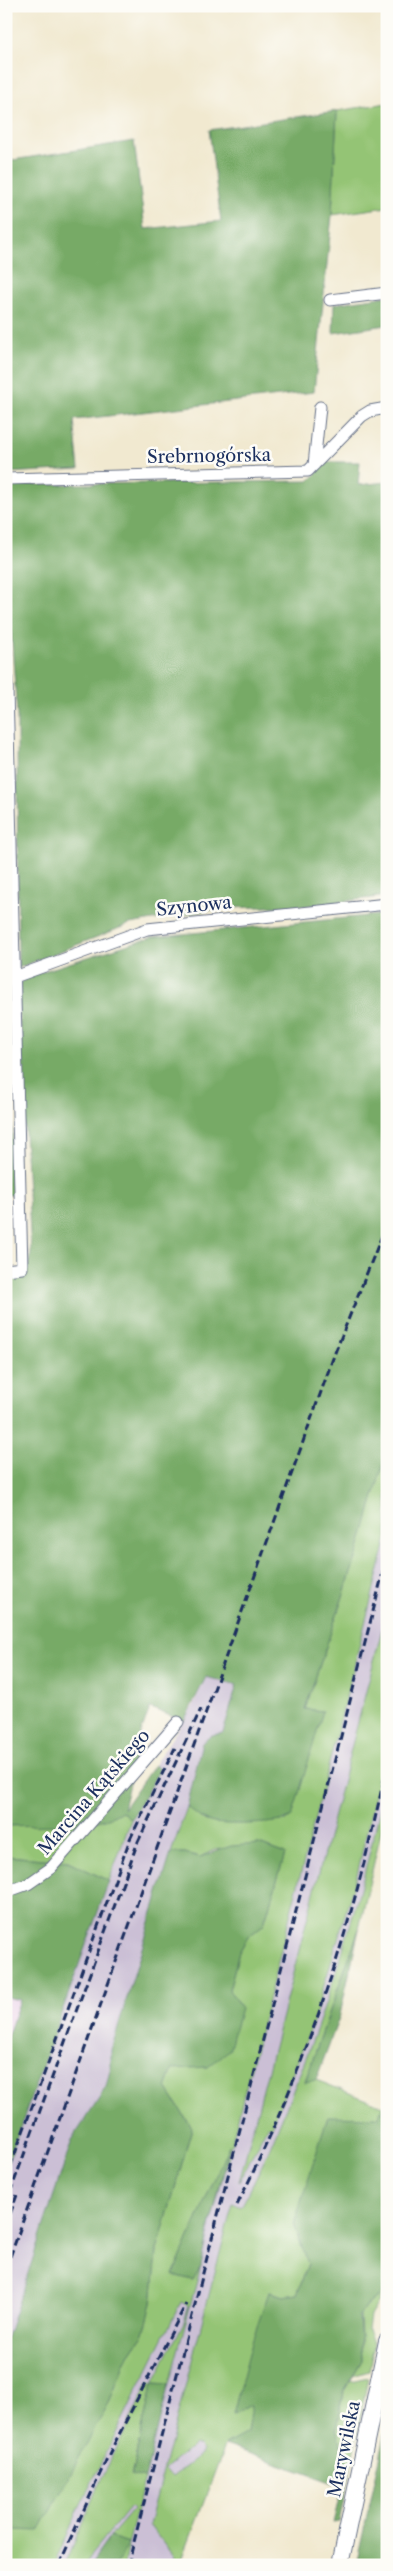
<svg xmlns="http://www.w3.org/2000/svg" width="393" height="2571" viewBox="0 0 393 2571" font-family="'Libre Caslon Text',serif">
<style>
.built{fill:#ebd1eb}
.industrial{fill:#cbbfd5}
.green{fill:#94c474;stroke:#587a69;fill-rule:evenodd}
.forest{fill:#7a6;stroke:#496c62}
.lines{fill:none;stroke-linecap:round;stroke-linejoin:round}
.street-casing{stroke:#667086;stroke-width:13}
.secondary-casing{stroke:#667086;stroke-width:18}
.street{stroke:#fff;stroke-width:11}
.secondary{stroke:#fff;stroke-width:16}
.rail{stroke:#1b2f5e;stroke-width:3;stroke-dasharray:8 4;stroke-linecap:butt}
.labels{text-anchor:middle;stroke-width:5;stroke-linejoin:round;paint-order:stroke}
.street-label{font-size:18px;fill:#1b2f5e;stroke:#fdfcf7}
</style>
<rect width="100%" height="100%" fill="#fdfcf7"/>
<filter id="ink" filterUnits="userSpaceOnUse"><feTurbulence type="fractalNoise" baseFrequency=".02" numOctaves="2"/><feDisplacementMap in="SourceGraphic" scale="10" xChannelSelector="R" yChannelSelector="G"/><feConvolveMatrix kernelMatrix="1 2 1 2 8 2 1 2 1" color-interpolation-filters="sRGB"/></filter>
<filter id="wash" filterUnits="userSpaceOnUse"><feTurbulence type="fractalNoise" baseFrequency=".0096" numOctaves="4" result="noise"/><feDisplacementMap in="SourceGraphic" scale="20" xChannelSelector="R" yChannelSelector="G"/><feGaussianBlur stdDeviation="1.12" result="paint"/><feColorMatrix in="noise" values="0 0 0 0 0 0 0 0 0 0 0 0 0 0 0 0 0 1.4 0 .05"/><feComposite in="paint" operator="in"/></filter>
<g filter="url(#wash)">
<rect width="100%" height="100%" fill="#f1e9d0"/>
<path class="built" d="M6 1997 20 2000 6 2040Z"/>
<path class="industrial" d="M387 1450V1805L340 2015 316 2080 383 2106 247 2433 225 2446 216 2463 181 2565H26L360 1546Z
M206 1677 237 1684 223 1733 212 1735 202 1743 187 1807 111 2050V2066L106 2087 72 2140 6 2340V2167L131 1820 160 1769 154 1765 193 1706Z"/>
<path class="green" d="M387 103V207L332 215 337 111Z
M384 1458 387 1459V1538L209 2231 228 2149 173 2275 193 2280 201 2266 169 2384 153 2383 131 2475 145 2478 123 2565H114L128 2543 110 2537 133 2510 130 2507 83 2565H65L97 2488 149 2382 153 2383 184 2322 189 2306 181 2302 79 2508 55 2565H6V2534L87 2440 110 2401 125 2361 144 2334 152 2303 157 2251 192 2128 166 2088 173 2068 208 2067 239 1952 248 1937 264 1924 285 1854 259 1844 214 1850 200 1857 185 1853H171L187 1807 203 1820 215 1823 286 1821 322 1711 305 1709 360 1546Z
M387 1610V1742L358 1871 313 2023 271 2127 267 2126 239 2182Z
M387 1778V1805L359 1929 305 2081 316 2080 383 2106 379 2117 294 2224 308 2263 297 2294 283 2296 270 2292 234 2414 252 2404 247 2433 225 2446 180 2565 149 2525 233 2203 241 2207C263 2168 279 2125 296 2083 336 1984 364 1883 387 1778ZM194 2445 199 2446 203 2450 201 2455 172 2477 165 2469Z
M122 1810 131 1820 109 1881 68 1861 6 1856V1826C39 1824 95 1830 122 1810Z
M385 2291 370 2316 368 2330 374 2345 369 2371 353 2376 350 2382 368 2378 349 2476 337 2428 344 2391 362 2360 360 2315 366 2306Z"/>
<path class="forest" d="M337 111 332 215 314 392 74 420 79 469 6 473V161L134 141 145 229 221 221 209 130Z
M387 296V325L333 333 334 304Z
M323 462H360L358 485 387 482V896L306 906 223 908 130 924 18 968 17 715 6 558V485L309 481 317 473Z
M387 914V1450L360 1546 305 1709 323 1711 292 1817C280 1825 230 1825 214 1823 203 1821 195 1814 187 1807L202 1743 212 1735 223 1733 237 1685 206 1677 184 1721 150 1708 141 1733 123 1809 154 1765 160 1769 131 1820 122 1811C95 1830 39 1824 6 1826V1588L9 1549H6V1360L12 1278 26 1273 31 1254 18 993 21 983 25 977 151 937Z
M6 1061H10L14 1195H6Z
M259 1844 285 1854 264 1924 248 1937 239 1952 229 1990 241 2008 229 2050 208 2067 173 2069 166 2088 192 2128 157 2251 152 2303 144 2334 125 2361 110 2401 39 2531 12 2530 6 2534V2340L72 2140 106 2087 111 2066V2050L171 1853H185L200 1857 231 1846Z
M6 1856 68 1861 109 1881 6 2167V2040L20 2000 6 1997Z
M359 1929 340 2015 316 2080 305 2082Z
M383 2106H387V2285L386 2290 366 2306 359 2316 362 2360 344 2391 337 2428 349 2476 339 2522 333 2523 342 2486 225 2445 247 2433 251 2405 233 2414 253 2338 269 2292 283 2296 297 2294 308 2264 294 2224 328 2116 378 2117Z
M229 2145 201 2266 193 2280 173 2275Z
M153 2383 169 2384 145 2478 131 2475Z
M387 2426V2565H356Z
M110 2537 129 2543 114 2565H90Z"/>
</g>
<g filter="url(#ink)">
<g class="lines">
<g class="street-casing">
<path id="street" d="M330 300 387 293
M314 465 320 407
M6 479 308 471 362 416 370 411 387 408
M6 651 22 1268 6 1270
M9 979 147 929 387 904
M6 1892 28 1884 51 1868 178 1722"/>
</g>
<g class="secondary-casing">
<path id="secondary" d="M340 2565 387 2341"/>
</g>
<use href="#street" class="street"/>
<use href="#secondary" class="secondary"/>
<path class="rail" d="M6 2178 130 1839 175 1748
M6 2204 137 1844 201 1709
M237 2205C310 2060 353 1924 387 1765
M6 2225 17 2195
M6 2268 336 1350 387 1223
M59 2565 108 2456 186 2304
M128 2565 387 1557"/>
</g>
</g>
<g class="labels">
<g class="street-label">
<text transform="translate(209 456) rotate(-1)" y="6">Srebrnogórska</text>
<text transform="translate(194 906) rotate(-6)" y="6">Szynowa</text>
<text transform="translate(94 1792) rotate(-49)" y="6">Marcina Kątskiego</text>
<text transform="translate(344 2449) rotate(-78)" y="6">Marywilska</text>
</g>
</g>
<rect width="393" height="2571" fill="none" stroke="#fdfcf7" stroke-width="25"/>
</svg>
